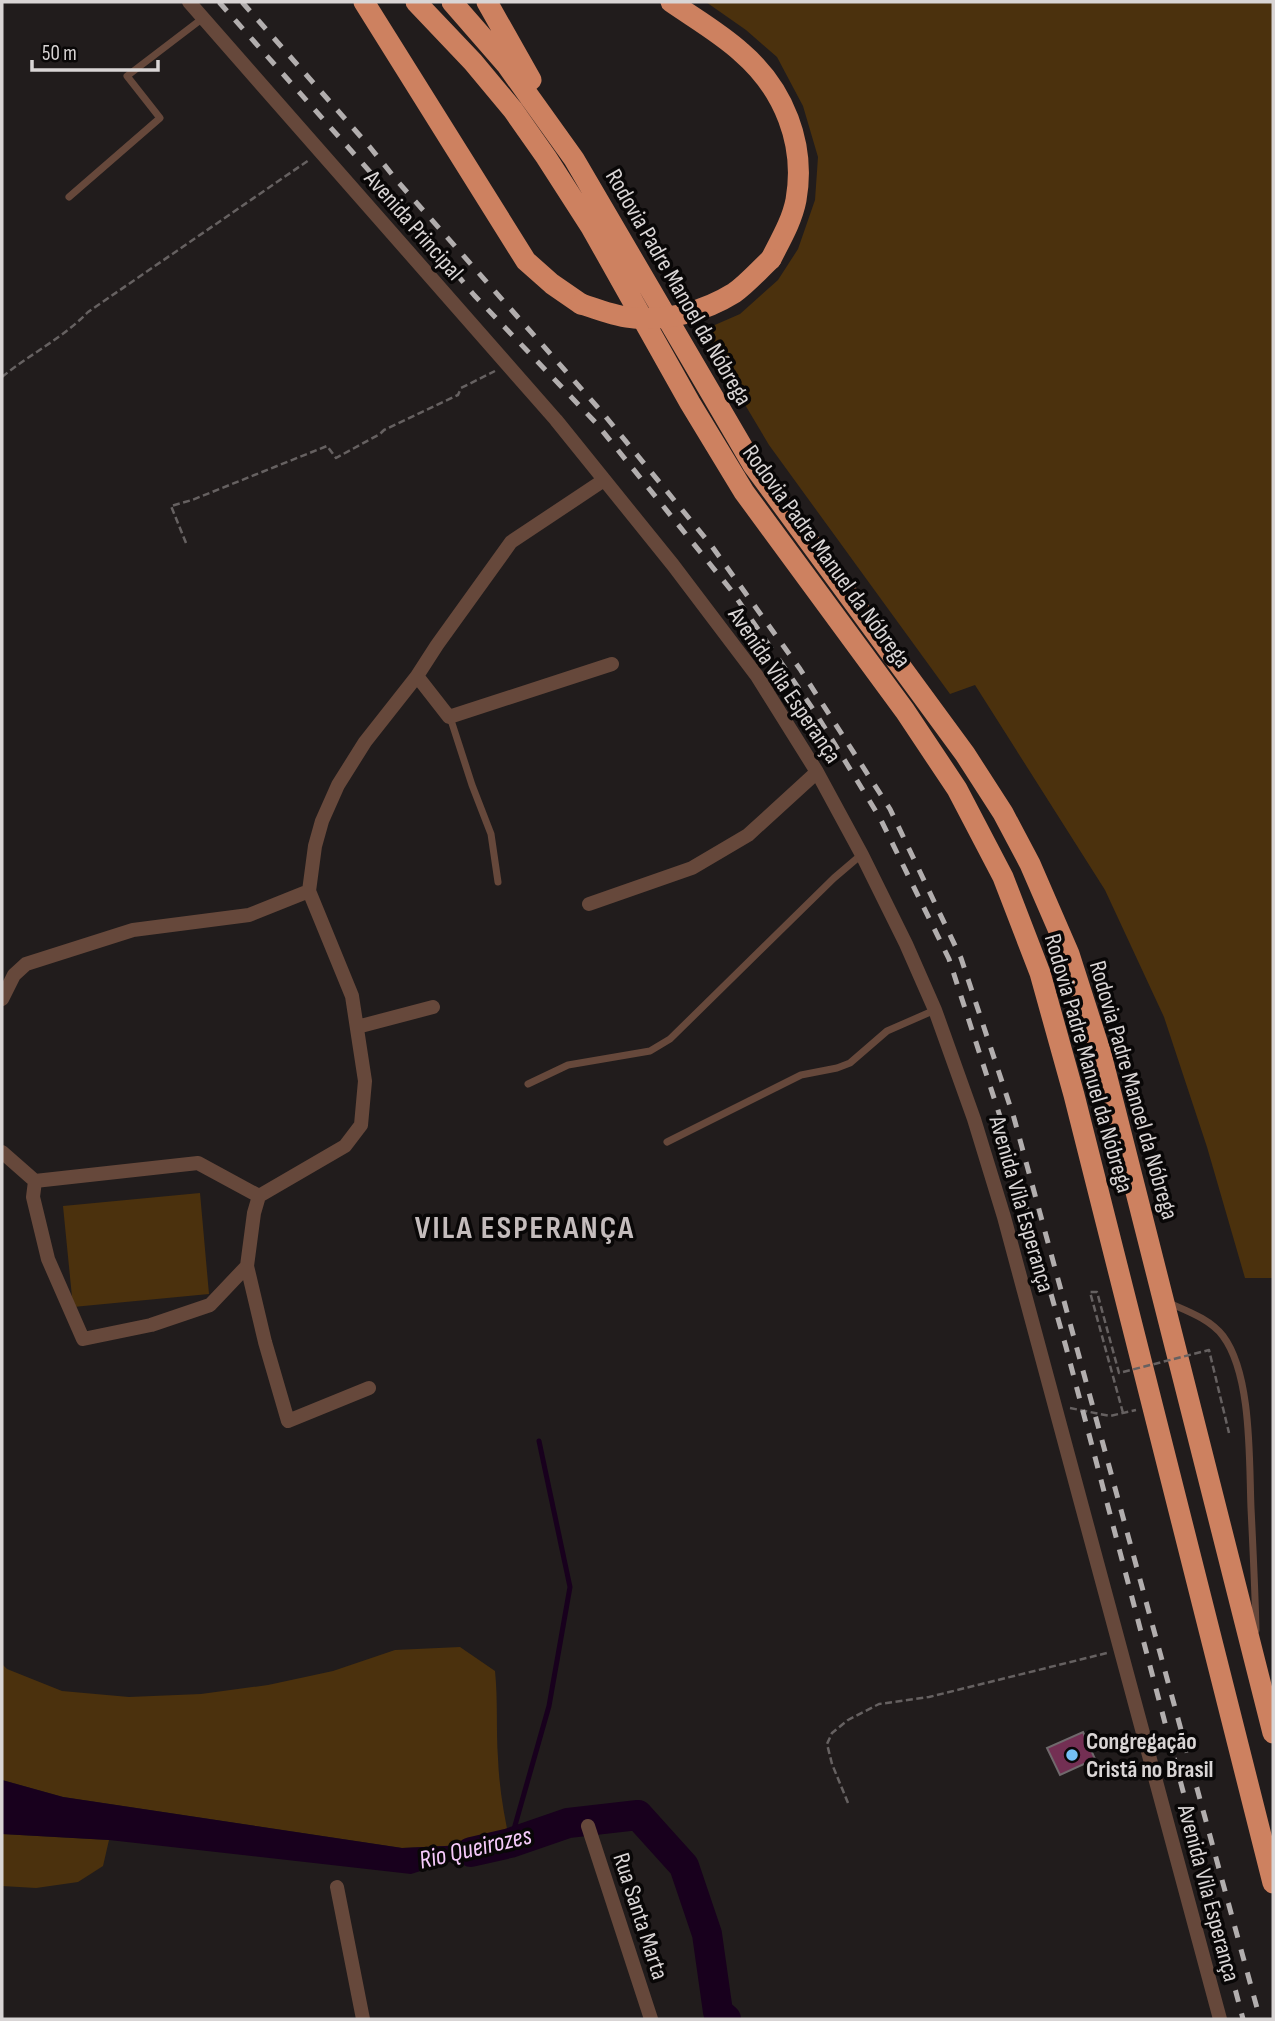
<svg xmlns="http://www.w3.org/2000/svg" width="1275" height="2021" viewBox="0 0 1275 2021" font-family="'Sofia Sans Condensed',sans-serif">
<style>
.green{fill:#4b310d}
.water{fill:#18001d}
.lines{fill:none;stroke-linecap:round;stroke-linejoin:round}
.stream{stroke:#18001d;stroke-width:5}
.river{stroke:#18001d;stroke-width:30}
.building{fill:#732f53;stroke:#70696c;stroke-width:2}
.path{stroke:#666161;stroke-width:2.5;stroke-dasharray:7 3.5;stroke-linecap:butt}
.service{stroke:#66483b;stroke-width:7}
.minor{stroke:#66483b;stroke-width:14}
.motorway{stroke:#cd8160;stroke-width:21}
.rail{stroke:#b2aeae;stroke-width:5;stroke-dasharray:12 12;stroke-linecap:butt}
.path-bridge{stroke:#666161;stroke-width:2.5;stroke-dasharray:7 3.5;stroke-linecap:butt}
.motorway-bridge{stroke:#cd8160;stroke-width:21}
.poi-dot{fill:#75c0f6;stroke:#090707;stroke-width:2.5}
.labels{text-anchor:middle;stroke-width:7;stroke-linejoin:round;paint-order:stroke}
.street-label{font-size:24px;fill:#d9d5d5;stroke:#090707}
.poi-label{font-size:24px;font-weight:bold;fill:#d9d5d5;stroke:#090707;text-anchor:start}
.water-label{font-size:26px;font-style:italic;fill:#f6cafb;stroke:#090707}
.district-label{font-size:32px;font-weight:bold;letter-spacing:2px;fill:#c4bcbc;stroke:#090707}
</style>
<rect width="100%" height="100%" fill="#211c1c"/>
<path class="green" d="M706 2H1273V1278H1245L1207 1147 1164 1017 1105 890 975 685 950 694 769 445 701 331 740 314 778 280 798 249 815 200 818 157 803 106 777 57 746 30Z
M200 1193 209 1294 73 1307 63 1206Z
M460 1647 495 1671C498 1700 496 1729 498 1758 499 1787 504 1815 510 1843L402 1848 63 1797 2 1780V1664L7 1669 62 1691 129 1697 201 1694 268 1685 333 1671 395 1650Z
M2 1834 109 1840 103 1866 78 1882 36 1888 2 1886Z"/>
<path class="water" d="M2 1780 63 1797 402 1848 510 1843 411 1874 109 1840 2 1834Z"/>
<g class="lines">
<path class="stream" d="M510 1843 549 1706 570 1587 539 1441"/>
<path class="river" d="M471 1852 510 1843 568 1823 638 1815 684 1866 707 1934 718 2012 726 2019"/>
</g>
<path class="building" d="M1083 1732 1095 1759 1060 1775 1047 1748Z"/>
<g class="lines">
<path class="path" d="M2 377C30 354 63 338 88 312L309 160
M186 543 171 506 192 500 327 446 336 458 380 434 384 430 458 395 461 388 495 371
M1070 1408 1110 1416 1136 1410
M848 1803 832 1764 827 1744 832 1733 848 1720 879 1704 929 1697 1107 1653"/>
<path class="service" d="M69 197 160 118 127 76 203 18
M450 717 472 785 491 834 498 882
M528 1084 568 1065 650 1051 670 1039 834 878 861 855
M667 1142 801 1075 837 1068 850 1063 887 1031 935 1010
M1169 1303C1187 1311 1210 1319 1223 1336 1252 1375 1249 1460 1251 1508 1253 1548 1255 1589 1256 1630"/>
<path class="minor" d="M189 2 556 420 673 565 757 676 817 772 862 855 906 944 935 1010 974 1119 1004 1217 1220 2019
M417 676 449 717 612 664
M589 904 692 868 748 835 817 772
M2 999 14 975 26 964 133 930 249 915 309 891
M357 1027 433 1007
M2 1152 35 1181 198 1163 259 1196 254 1213 247 1266 265 1342 288 1421 369 1388
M35 1181 33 1197 48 1259 83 1339 151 1325 210 1305 247 1266
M259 1196 345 1146 361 1125 365 1081 352 996 309 891 315 846 322 821 338 785 365 742 417 676 437 645 511 542 604 480
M588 1826 651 2019
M337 1887 363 2019"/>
<path class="motorway" d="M364 2 526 261 552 284 581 304
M416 2 473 62 513 110 546 157 591 227 690 403 744 492 905 711 957 789 1003 877 1040 973 1074 1095 1273 1883
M452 2 506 64 574 159 753 465 965 754 1003 813 1030 864 1069 954 1101 1054 1273 1733
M487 2 531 80
M671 2C694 18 720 33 741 52 784 89 806 144 796 200 792 221 780 241 771 259"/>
<path class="rail" d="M219 2 387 191 474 295 596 423 731 590 815 712 880 818 949 959 1007 1138 1066 1347 1243 2019
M242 2 369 146 399 183 601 411 711 545 800 669 890 809 961 958 1014 1118 1260 2019"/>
<path class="path-bridge" d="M1123 1413 1090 1292H1097L1119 1373 1209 1350 1229 1433"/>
<path class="motorway-bridge" d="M581 304C598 309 616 317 634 318 669 321 705 311 734 293 747 284 759 270 771 259"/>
</g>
<circle class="poi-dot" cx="1072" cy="1755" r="7"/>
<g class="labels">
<g class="street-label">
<text transform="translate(414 225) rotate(49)" y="8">Avenida Principal</text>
<text transform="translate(679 287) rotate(60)" y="8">Rodovia Padre Manoel da Nóbrega</text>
<text transform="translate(827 556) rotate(54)" y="8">Rodovia Padre Manuel da Nóbrega</text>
<text transform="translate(785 685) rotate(56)" y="8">Avenida Vila Esperança</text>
<text transform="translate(1089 1063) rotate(74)" y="8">Rodovia Padre Manuel da Nóbrega</text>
<text transform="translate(1134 1090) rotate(74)" y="8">Rodovia Padre Manoel da Nóbrega</text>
<text transform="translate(1022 1204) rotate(74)" y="8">Avenida Vila Esperança</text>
<text transform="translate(1209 1893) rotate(75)" y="8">Avenida Vila Esperança</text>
<text transform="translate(641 1916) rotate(72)" y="8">Rua Santa Marta</text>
</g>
<g class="poi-label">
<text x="1086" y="1749">Congregação<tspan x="1086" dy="28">Cristã no Brasil</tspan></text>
</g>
<g class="water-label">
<text transform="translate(475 1847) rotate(-13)" y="9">Rio Queirozes</text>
</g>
<g class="district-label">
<text x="525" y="1238">VILA ESPERANÇA</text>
</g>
</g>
<rect width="1275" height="2021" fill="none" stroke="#d9d5d5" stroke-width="7"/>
<path d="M32 60v10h126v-10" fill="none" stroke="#d9d5d5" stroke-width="3.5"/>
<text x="42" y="60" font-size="21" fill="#d9d5d5" stroke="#090707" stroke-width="5" paint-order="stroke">50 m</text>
</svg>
